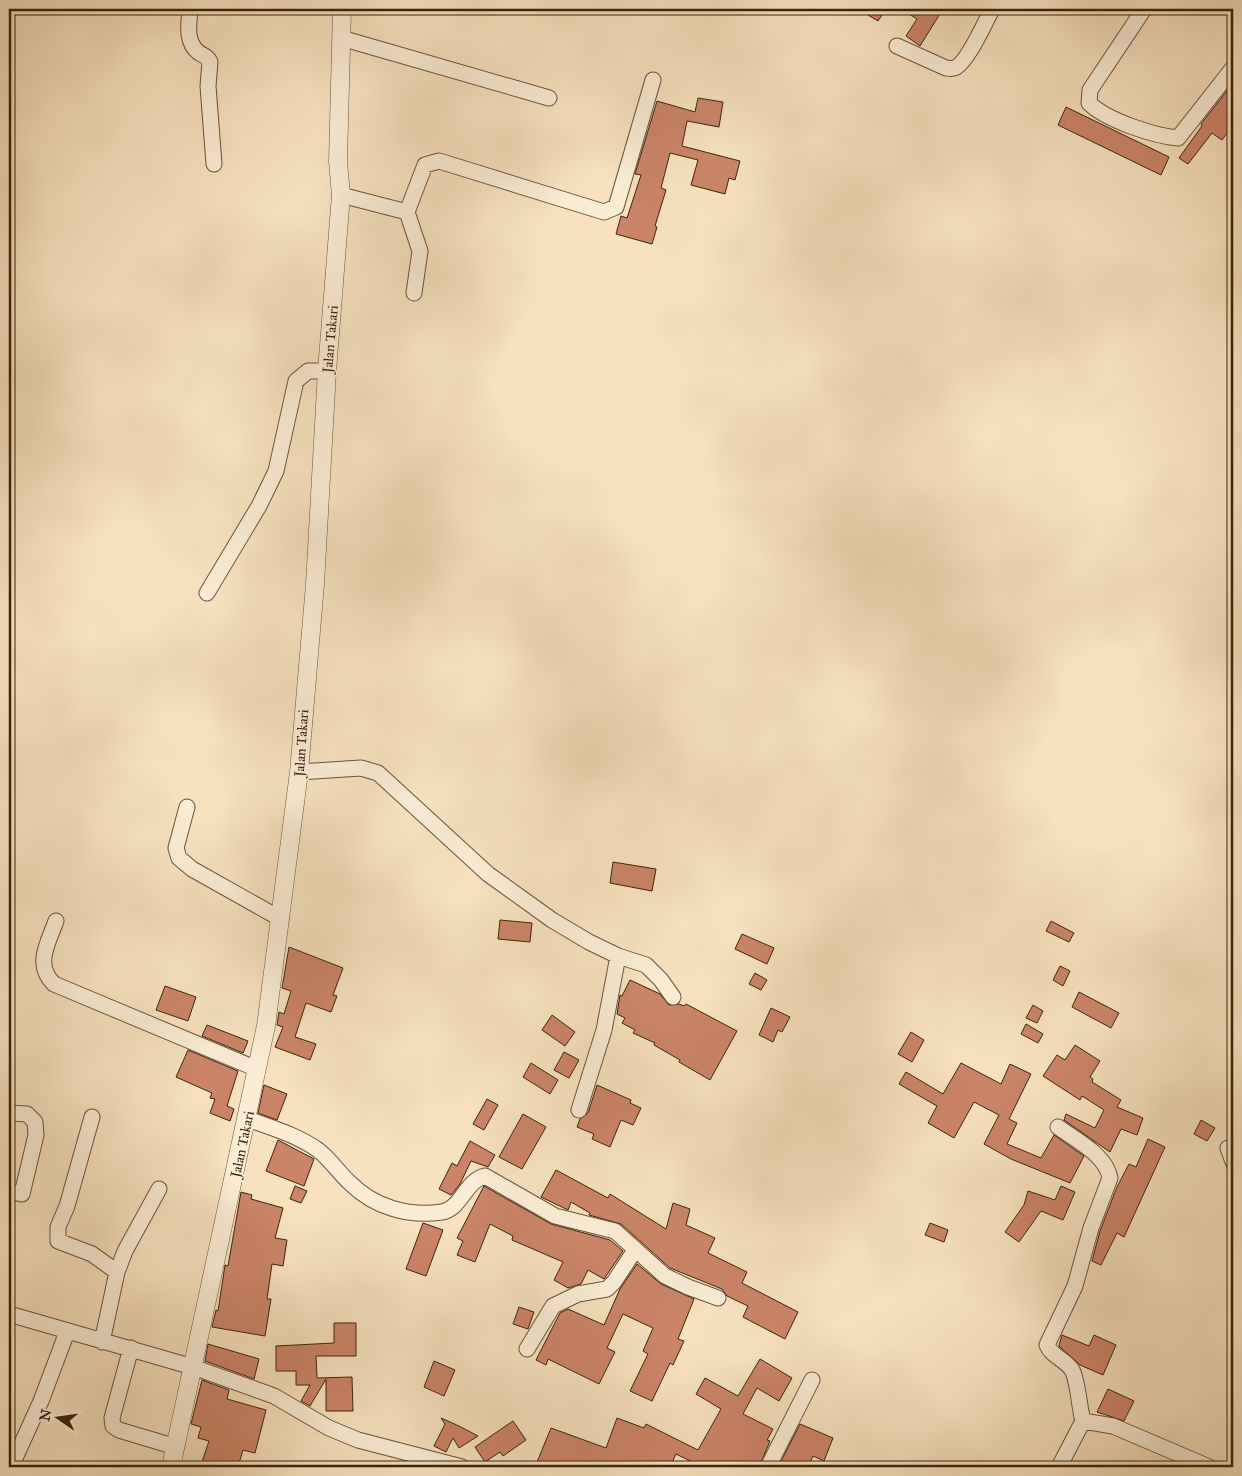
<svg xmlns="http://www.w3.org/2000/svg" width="1242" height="1476" viewBox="0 0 1242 1476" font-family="'IM FELL Great Primer',serif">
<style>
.building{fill:#cb8468;stroke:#3c230d}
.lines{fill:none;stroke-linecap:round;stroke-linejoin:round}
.minor-casing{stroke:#6b523a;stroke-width:17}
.tertiary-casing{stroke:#6b523a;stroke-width:19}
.minor{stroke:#faecd5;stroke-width:15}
.tertiary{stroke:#faecd5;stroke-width:18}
.labels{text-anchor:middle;stroke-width:4;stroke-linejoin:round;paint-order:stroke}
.street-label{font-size:14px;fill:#3c230d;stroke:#faecd5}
</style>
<rect width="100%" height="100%" fill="#f7e1bf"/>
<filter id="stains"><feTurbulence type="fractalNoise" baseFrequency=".004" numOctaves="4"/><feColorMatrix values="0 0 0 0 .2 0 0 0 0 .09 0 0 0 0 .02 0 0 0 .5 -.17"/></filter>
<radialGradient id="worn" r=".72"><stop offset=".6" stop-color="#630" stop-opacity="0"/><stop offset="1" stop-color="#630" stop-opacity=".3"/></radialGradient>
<path class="building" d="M858 9H886L878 21Z
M901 9H943L920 46 906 36 917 19Z
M1233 83V120L1228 127 1230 129 1222 140 1212 133 1188 164 1179 158 1202 126 1201 124Z
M698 98 723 102 719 127 687 121 682 146 740 161 735 180 729 178 725 194 691 185 698 160 670 153 661 188 666 190 655 226 657 227 652 244 616 234 621 216 627 218 641 175 635 174 657 101 695 112Z
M1066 107 1169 157 1161 175 1058 125Z
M613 862 656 869 652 891 610 883Z
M500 920 532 923 530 942 498 939Z
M1051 921 1074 933 1069 942 1046 931Z
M742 934 774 948 767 964 735 949Z
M289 947 343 968 333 995 337 996 331 1012 306 1003 295 1037 316 1044 310 1060 275 1047 283 1027 277 1025 279 1012 284 1014 291 991 282 988Z
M1060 966 1070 971 1063 986 1053 980Z
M755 973 767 980 761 990 749 984Z
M630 980 660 994 669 1005 679 1004 684 1006 686 1004 737 1031 710 1080 679 1062 680 1060 654 1045 655 1043 633 1033 635 1030 622 1023 625 1018 617 1014 620 995 622 996Z
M165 986 196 997 188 1021 156 1010Z
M1079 992 1119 1013 1111 1028 1072 1007Z
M1033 1005 1043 1011 1037 1023 1026 1018Z
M771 1008 790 1017 782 1032 778 1030 773 1042 759 1035Z
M552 1015 575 1032 565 1046 542 1030Z
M1026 1024 1043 1034 1038 1043 1021 1034Z
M207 1025 248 1041 243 1053 202 1036Z
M911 1032 924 1040 912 1062 898 1054Z
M1075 1045 1100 1061 1090 1077 1093 1079 1092 1082 1121 1100 1117 1107 1143 1118 1137 1135 1121 1129 1110 1152 1064 1120 1066 1114 1095 1128 1104 1110 1082 1096 1080 1100 1043 1076 1057 1055 1065 1060Z
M188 1050 238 1071 227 1106 234 1109 230 1121 210 1113 215 1099 210 1098 212 1093 176 1077Z
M564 1052 579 1060 569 1078 554 1070Z
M531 1063 558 1080 550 1094 523 1077Z
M961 1063 1001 1084 1010 1064 1031 1074 1009 1119 1017 1123 1007 1144 1041 1158 1054 1135 1084 1156 1070 1183 1011 1159 984 1144 999 1115 974 1102 954 1138 928 1123 937 1106 899 1084 906 1072 943 1094Z
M264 1085 287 1094 277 1120 258 1113Z
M597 1085 631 1100 630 1103 641 1108 633 1125 621 1120 610 1147 592 1139 594 1134 577 1127 580 1119 588 1113Z
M487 1099 498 1105 484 1130 473 1124Z
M523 1114 546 1127 522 1169 499 1157Z
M1201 1120 1215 1128 1207 1141 1194 1134Z
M1148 1139 1165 1147 1124 1237 1117 1233 1101 1265 1092 1261 1100 1231 1117 1187 1129 1164 1136 1167Z
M278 1140 314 1159 304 1186 266 1171Z
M470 1141 495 1155 488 1167 471 1161 460 1184 451 1195 439 1189 452 1163 457 1166Z
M556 1170 608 1198 610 1194 666 1229 673 1203 690 1209 686 1225 715 1238 708 1253 747 1272 742 1283 798 1312 785 1339 743 1317 748 1306 727 1296 722 1289 670 1268 621 1224 589 1215 590 1213 571 1202 568 1210 541 1197Z
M295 1186 307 1191 301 1203 290 1199Z
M484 1186 551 1224 610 1240 623 1251 604 1279 588 1270 581 1284 568 1288 554 1280 563 1262 512 1240 513 1236 490 1224 475 1262 457 1255 463 1241 457 1238Z
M1061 1186 1075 1192 1063 1220 1041 1211 1019 1242 1005 1232 1024 1205 1028 1191 1055 1200Z
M241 1192 252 1195 251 1199 283 1208 275 1238 287 1240 283 1266 272 1264 267 1299H271L265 1336 212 1327 216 1310 218 1311 225 1265 228 1266Z
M423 1223 443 1230 426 1276 406 1269Z
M930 1223 948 1230 944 1242 925 1235Z
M637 1264 661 1284 694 1299 678 1339 684 1341 673 1365 670 1363 652 1401 630 1391 648 1354 643 1351 653 1328 623 1314 607 1348 615 1352 599 1384 548 1359 546 1365 536 1360 560 1313 568 1309 604 1325 620 1289Z
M519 1307 534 1312 528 1329 513 1324Z
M334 1323H356V1356H316L317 1378 352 1377 353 1411H326V1379L310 1406 301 1401 310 1385H296V1371H276V1346L334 1343Z
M1062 1335 1089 1346 1094 1335 1116 1345 1103 1375 1080 1365 1059 1346Z
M208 1344 259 1359 254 1379 205 1361Z
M760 1359 792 1378 779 1401 757 1388 743 1414 773 1429 767 1440 770 1441 759 1467H703L676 1454 670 1467H551L537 1462 551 1428 606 1448 617 1418 644 1428 646 1424 698 1450 721 1409 696 1394 705 1378 738 1396Z
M434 1361 455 1370 444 1396 424 1387Z
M202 1380 229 1390 227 1399 266 1410 255 1453 243 1450 238 1467H209L201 1465 209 1441 198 1438 201 1427 191 1424Z
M1108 1389 1134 1401 1124 1421 1097 1412Z
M441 1418 459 1426 478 1436 459 1448 453 1438 446 1452 434 1446 445 1424Z
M513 1421 526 1440 503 1456 500 1452 485 1462 475 1447Z
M800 1424 833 1438 824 1461 813 1456 808 1467H778Z"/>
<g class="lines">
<g class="minor-casing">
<path id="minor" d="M190 9C189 23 185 41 198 52 203 56 207 55 210 62L208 86 214 164
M1144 9 1090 90 1089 103C1106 120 1154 136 1178 138L1233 68
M341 38 549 98
M897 46 946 68C948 68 951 69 954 68 966 65 986 21 992 9
M341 195 407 212 425 165 439 161 604 212 616 207 653 80
M407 212 420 251 414 293
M207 593 259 506 276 471 296 381 308 371H327
M299 772 361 768 378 773 488 874 552 920 589 942 618 956 646 965 661 980 673 997
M187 807 176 848 179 858 192 869 281 919
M56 921C48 943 34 965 54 984L257 1069
M579 1110 604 1030 618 956
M9 1113 27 1114 35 1122 36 1135 22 1194 9 1191
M92 1117 67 1206 58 1227V1241L92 1254 117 1272
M248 1119C272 1128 297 1135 318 1150 330 1159 339 1173 350 1183 374 1207 408 1217 442 1212 461 1209 465 1181 485 1176L555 1216 615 1231 665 1276 688 1287 718 1298
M1058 1127C1076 1140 1106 1155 1110 1178L1091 1228 1075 1286 1047 1345C1052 1357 1065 1359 1072 1370 1078 1380 1079 1407 1083 1421
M1228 1148 1233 1162
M9 1314 193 1367 274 1396 329 1428 358 1440 462 1467
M102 1342 117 1272 125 1251 159 1189
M131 1348 112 1418 113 1426 119 1430 176 1447
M527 1349 553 1306 578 1294 607 1289 614 1282 635 1250
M11 1467 41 1401 67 1332
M768 1467 812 1380
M1059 1467 1083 1421 1113 1426 1209 1467"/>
</g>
<g class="tertiary-casing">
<path id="tertiary" d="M171 1467 266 1026 299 772 315 584 327 371 341 195 338 161 342 9"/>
</g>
<use href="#minor" class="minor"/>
<use href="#tertiary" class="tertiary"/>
</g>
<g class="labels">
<g class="street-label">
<text transform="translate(330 339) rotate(-85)" y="5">Jalan Takari</text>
<text transform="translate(301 743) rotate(-86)" y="5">Jalan Takari</text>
<text transform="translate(242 1144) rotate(-78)" y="5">Jalan Takari</text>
</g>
</g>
<rect width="1242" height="1476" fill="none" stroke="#f7e1bf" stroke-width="30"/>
<rect x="10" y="10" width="1222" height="1456" fill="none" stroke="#3c230d" stroke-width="2.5"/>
<rect x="15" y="15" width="1212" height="1446" fill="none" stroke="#3c230d"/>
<g transform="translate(58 1418) rotate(283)" stroke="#faecd5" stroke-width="4" paint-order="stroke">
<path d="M0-4L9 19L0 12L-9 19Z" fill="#3c230d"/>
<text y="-8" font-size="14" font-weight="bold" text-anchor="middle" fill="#3c230d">N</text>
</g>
<rect width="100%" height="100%" filter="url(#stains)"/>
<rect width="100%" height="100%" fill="url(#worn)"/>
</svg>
